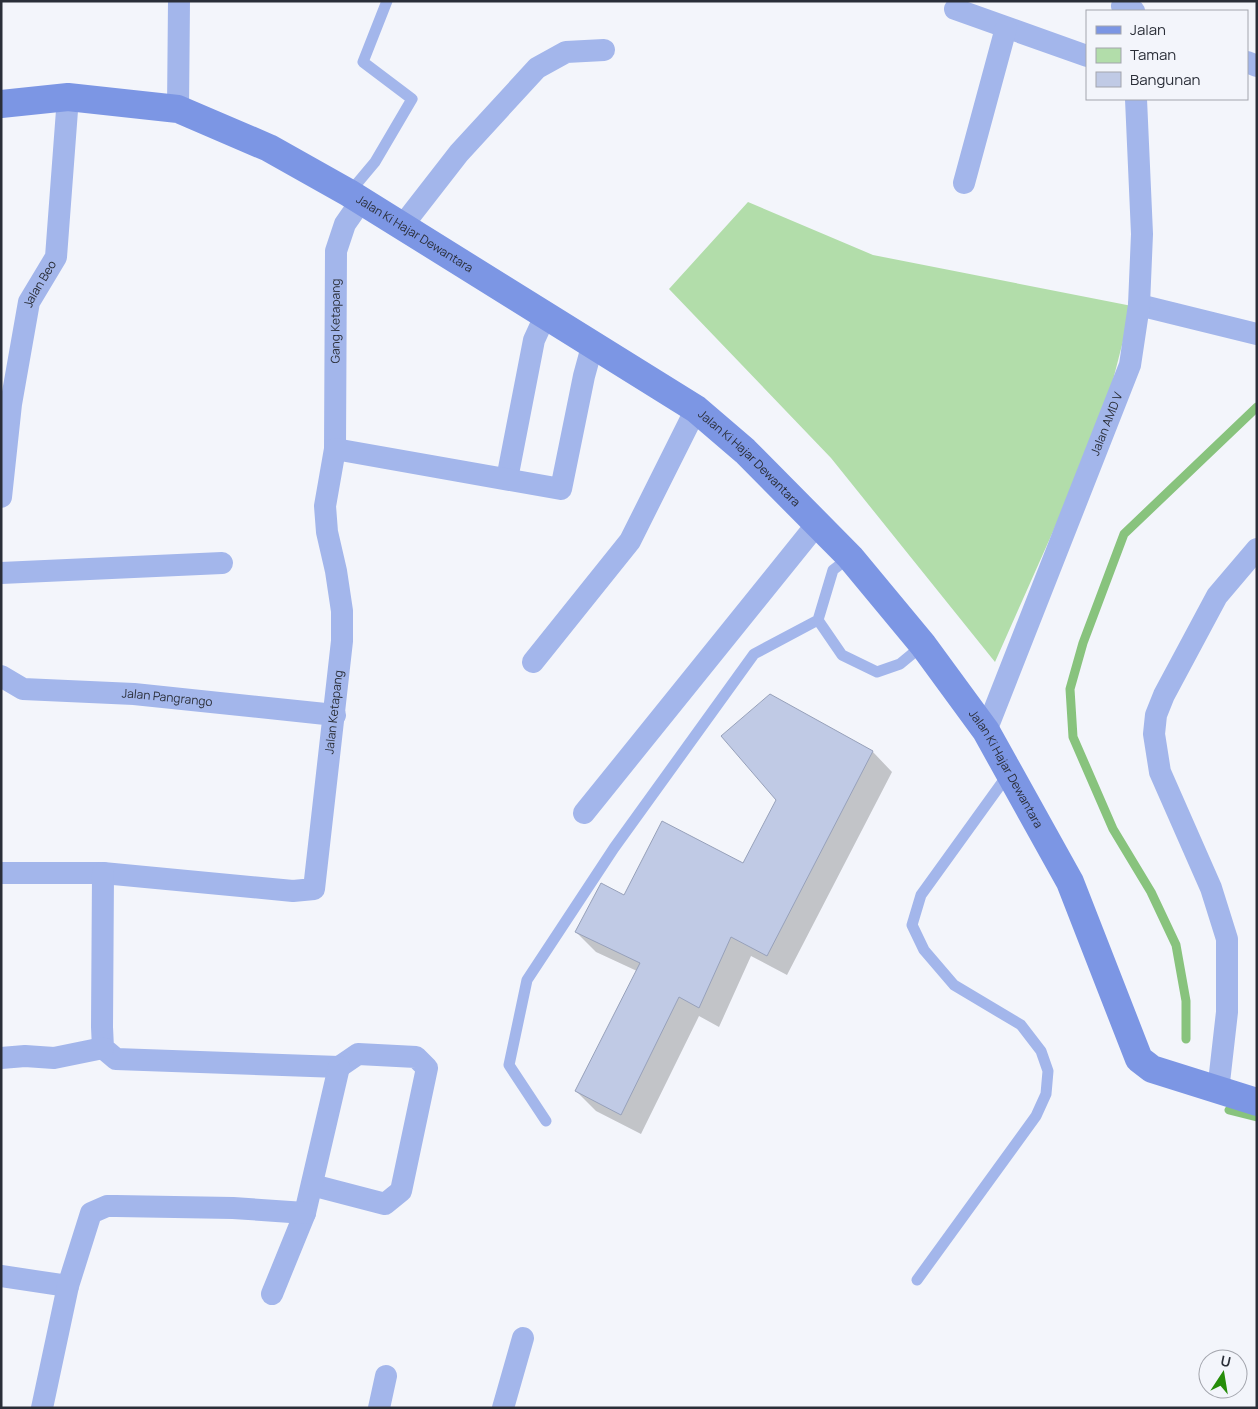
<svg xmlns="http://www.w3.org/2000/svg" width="1258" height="1409" viewBox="0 0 1258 1409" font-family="Manrope,sans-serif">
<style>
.green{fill:#b2ddaa}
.shadow{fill:#0003}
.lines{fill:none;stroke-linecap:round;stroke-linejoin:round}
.stream{stroke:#88c37d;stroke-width:9}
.building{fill:#c0cae5;stroke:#97a1ba}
.service{stroke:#a3b6eb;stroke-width:11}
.minor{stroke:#a3b6eb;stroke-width:22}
.secondary{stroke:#7c96e4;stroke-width:28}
.labels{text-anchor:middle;stroke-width:4;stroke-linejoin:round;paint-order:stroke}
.street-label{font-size:12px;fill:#2a2e38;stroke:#f3f5fb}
</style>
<rect width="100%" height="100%" fill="#f3f5fb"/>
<path class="green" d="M748 202 873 255 1132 306 1103 419 995 662 831 458 669 289Z"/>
<path class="shadow" d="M770 696 873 752 892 772 787 975 751 956 719 1027 699 1016 641 1134 596 1111 576 1091 637 971 596 952 576 932 743 864 778 800Z"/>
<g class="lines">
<path class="stream" d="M1186 1039V1001L1176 945 1151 892 1113 829 1073 737 1070 689 1083 643 1124 534 1257 407
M1229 1110 1257 1117"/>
</g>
<path class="building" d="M770 694 873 751 767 956 731 937 699 1008 679 997 621 1115 575 1091 640 963 575 932 601 883 624 895 662 821 743 863 776 800 721 736Z"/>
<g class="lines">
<path class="service" d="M349 193 375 162 412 99 363 62 387 1
M850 557 833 570 818 620 842 655 877 672 900 664 923 645
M546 1121 509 1065 527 980 614 848 754 654 818 620
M917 1280 1036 1116 1046 1094 1048 1071 1041 1051 1021 1025 954 985 924 950 912 925 921 895 1009 773"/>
<g class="minor">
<path d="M1122 6 1134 11"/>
<path d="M955 9 1087 56"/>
<path d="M1247 62 1257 66"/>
<path d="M178 109 179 1"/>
<path d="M964 183 1006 28"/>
<path d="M403 225 459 153 537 68 566 52 604 50"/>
<path d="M1139 305 1257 334"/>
<path id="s1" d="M335 449 336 251 345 224 361 201"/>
<path d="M507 479 534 340 546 314"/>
<path id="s2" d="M1 497 11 404 29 302 56 257 68 97"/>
<path d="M1 573 222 563"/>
<path d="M533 662 630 541 696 409"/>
<path id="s3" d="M1 676 23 689 134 694 335 715"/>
<path id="s4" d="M986 731 1130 365 1139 305 1142 234 1136 99"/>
<path d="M584 813 817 524"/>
<path id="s5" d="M1 873H103L293 891 314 889 342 641V611L336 571 327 532 325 506 335 449 561 489 584 376 593 343"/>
<path d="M103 873 102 1027 103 1048 116 1059 339 1067 358 1054 416 1057 427 1068 401 1191 385 1204 312 1185"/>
<path d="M1 1058 25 1056 54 1058 103 1048"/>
<path d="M1218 1091 1227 1012V939L1211 888 1160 772 1154 734 1156 715 1164 695 1217 596 1257 549"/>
<path d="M1 1276 68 1286"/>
<path d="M272 1294 305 1213 339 1067"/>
<path d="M42 1408 68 1286 91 1213 107 1206H116L233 1208 305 1213"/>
<path d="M379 1408 386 1376"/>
<path d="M503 1408 523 1338"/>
</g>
<path class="secondary" id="s6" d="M1 104 68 97 178 109 269 148 349 193 696 409 745 451 850 557 923 645 986 731 1070 882 1139 1059 1152 1069 1257 1102"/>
</g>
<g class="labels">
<g class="street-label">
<text dy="4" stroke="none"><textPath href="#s6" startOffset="446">Jalan Ki Hajar Dewantara</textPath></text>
<text dy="4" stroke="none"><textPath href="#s2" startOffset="218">Jalan Beo</textPath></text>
<text dy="4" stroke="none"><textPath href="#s1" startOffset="128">Gang Ketapang</textPath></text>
<text dy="4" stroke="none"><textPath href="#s4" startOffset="330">Jalan AMD V</textPath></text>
<text dy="4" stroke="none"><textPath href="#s6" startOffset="850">Jalan Ki Hajar Dewantara</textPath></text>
<text dy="4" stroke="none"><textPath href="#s3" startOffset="170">Jalan Pangrango</textPath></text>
<text dy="4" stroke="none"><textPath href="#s5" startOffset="492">Jalan Ketapang</textPath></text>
<text dy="4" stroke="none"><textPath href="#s6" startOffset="1255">Jalan Ki Hajar Dewantara</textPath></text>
</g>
</g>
<rect width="1258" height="1409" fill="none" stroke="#2a2e38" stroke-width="5"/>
<rect x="1086" y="10" width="162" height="90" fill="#f3f5fb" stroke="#a3a5ad"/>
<rect x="1096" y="26" width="25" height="8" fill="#7c96e4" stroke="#a3a5ad"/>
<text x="1130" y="35" font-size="15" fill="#2a2e38">Jalan</text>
<rect x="1096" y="48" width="25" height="15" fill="#b2ddaa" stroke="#a3a5ad"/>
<text x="1130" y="60" font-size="15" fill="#2a2e38">Taman</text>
<rect x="1096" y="72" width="25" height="15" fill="#c0cae5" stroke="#a3a5ad"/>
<text x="1130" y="85" font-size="15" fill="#2a2e38">Bangunan</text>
<g transform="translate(1223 1374) rotate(12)"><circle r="24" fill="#f3f5fb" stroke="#a3a5ad"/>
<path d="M0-4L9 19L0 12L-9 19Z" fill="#268d09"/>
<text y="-8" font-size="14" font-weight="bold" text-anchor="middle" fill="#2a2e38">U</text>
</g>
</svg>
